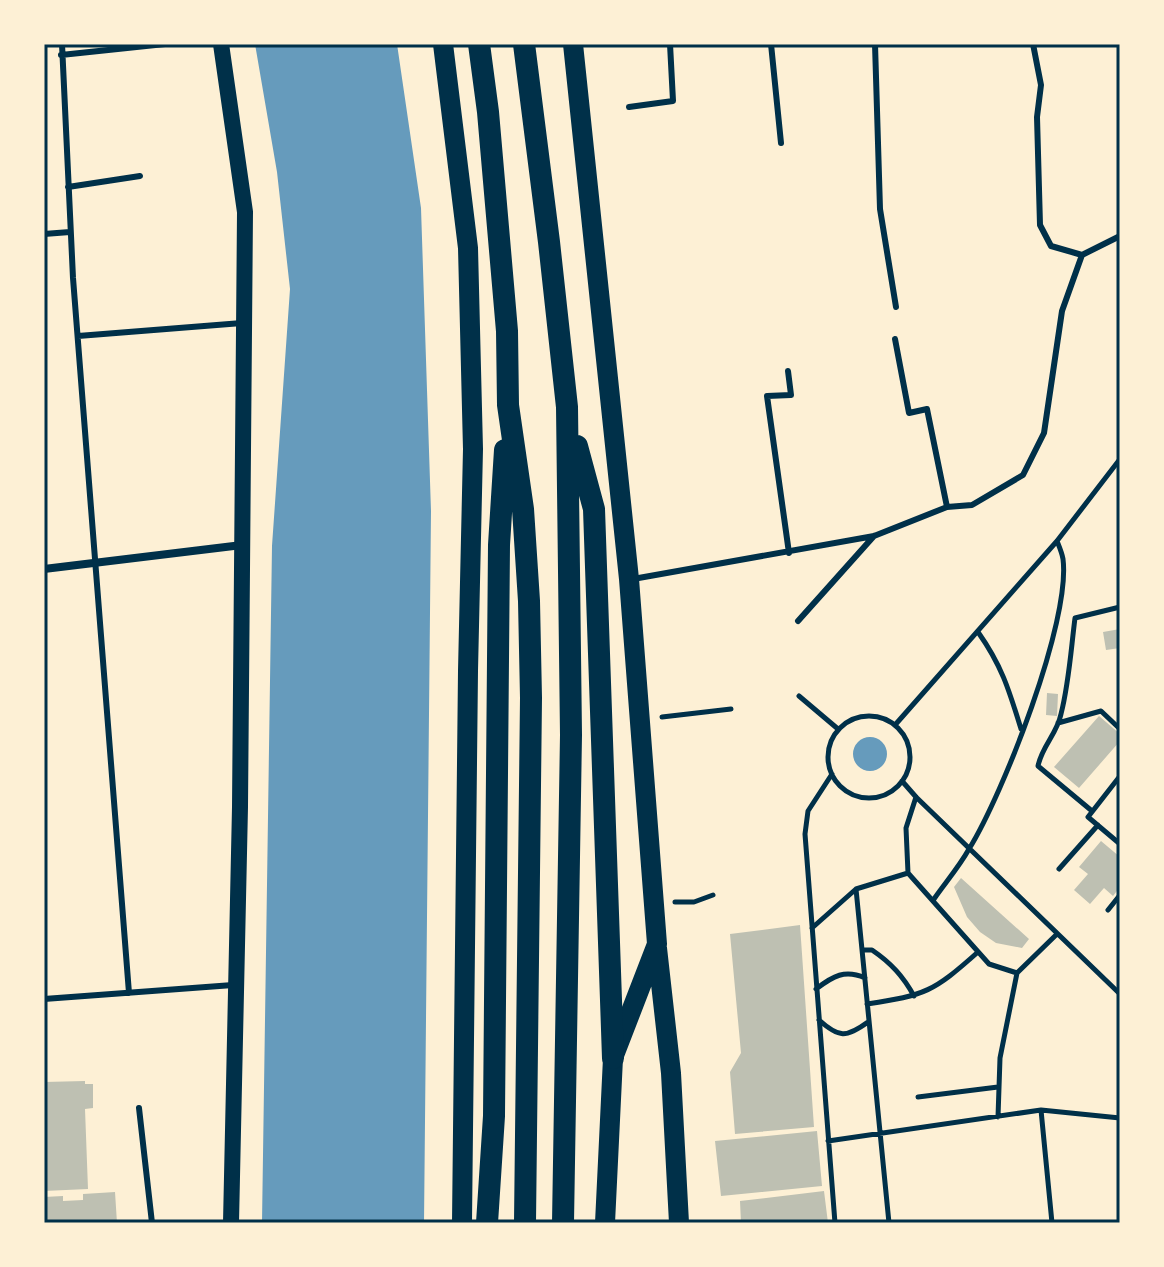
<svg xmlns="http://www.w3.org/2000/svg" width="1164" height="1267" viewBox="0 0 1164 1267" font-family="'Fira Sans Condensed',sans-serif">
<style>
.water{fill:#669bbc}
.building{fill:#bec0b2}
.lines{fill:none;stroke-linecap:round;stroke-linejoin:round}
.path{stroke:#003049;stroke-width:5}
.service{stroke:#003049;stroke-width:6}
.minor{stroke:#003049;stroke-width:8}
.secondary{stroke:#003049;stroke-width:16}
.primary{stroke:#003049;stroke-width:20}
.trunk{stroke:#003049;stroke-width:22}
.neatline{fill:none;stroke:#003049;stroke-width:3}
</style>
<rect width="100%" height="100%" fill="#fdf0d5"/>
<path class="water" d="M255 44H397L421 208 431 511 424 1223H262L272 546 290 289 277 172Z
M853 754a17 17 0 1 1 34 0a17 17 0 1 1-34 0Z"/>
<path class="building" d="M1120 629V648L1106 650 1103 632Z
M1047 693 1058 694 1057 716 1046 715Z
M1099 716 1120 734V741L1079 788 1054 767Z
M1101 841 1120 857V887L1113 896 1104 888 1090 904 1074 890 1088 874 1079 867Z
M961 878 1029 939 1022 948 996 943 980 932 967 917 954 887Z
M800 925 814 1127 735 1134 730 1072 741 1053 730 934Z
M85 1081V1084H93V1108L85 1109 88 1189 44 1191V1082Z
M817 1131 822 1186 721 1196 715 1141Z
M824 1191 828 1223H741L740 1201Z
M115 1192 117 1223H44V1197L63 1196V1201L83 1200V1194Z"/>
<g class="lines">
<path class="path" d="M978 632C1002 666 1009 690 1021 729
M799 696 838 729
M828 757a41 41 0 1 1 82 0a41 41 0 1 1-82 0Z
M662 717 731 709
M1058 723 1101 711 1120 729
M895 725 1057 541 1120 459
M832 774 808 811 805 834 835 1223
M1120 776 1088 817 1120 844
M902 781 916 797 1120 994
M916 797 906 828 908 873 989 964 1017 973
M1092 811 1038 766C1042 746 1057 734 1061 714 1069 683 1071 649 1075 618L1120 607
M1059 869 1098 825
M856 889 889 1223
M934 899C945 883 959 867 969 849 1003 794 1071 621 1063 559 1062 553 1059 546 1057 541
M675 902H694L713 895
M1108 910 1120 895
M812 928 856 889 908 873
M863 950H872C891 963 903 976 914 996
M816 989C833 976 845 969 865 978
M867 1004C926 995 933 992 978 952
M819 1020C839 1038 846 1038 868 1022
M918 1097 998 1087
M1041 1110 1052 1223
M998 1117 1000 1058 1017 973 1057 934
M828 1141 1041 1110 1120 1118"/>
<path class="service" d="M62 44 73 278 129 993
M771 44 781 143
M875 44 880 209 896 307
M1033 44 1041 85 1037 117 1040 225 1051 246 1082 255
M61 55 165 44
M629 107 673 101 670 44
M68 187 140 176
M44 234 70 232
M1082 255 1120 236
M78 336 242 323
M895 339 909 413 927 409 947 507
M788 371 791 395 767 396 789 553
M633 579 874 536 947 507 972 505 1023 475 1044 433 1062 311 1082 255
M798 621 874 536
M44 999 233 985
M139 1108 152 1223"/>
<path class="minor" d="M44 569 242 545"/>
<path class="secondary" d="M221 44 245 212 240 807 231 1223"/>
<path class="primary" d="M443 44 468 248 473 449 468 671 462 1223
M573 44 629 579 657 944 613 1058 605 1223
M657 948 671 1073 679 1223"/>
<path class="trunk" d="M479 44 488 112 507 331 508 405 523 509 529 601 531 698 525 1223
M524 44 549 242 567 407 571 735 563 1223
M577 446 594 509 613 1058
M487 1223 494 1116 499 545 505 450"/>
</g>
<rect width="1164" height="1267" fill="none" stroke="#fdf0d5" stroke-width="92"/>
<rect x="46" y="46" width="1072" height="1175" class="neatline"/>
</svg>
